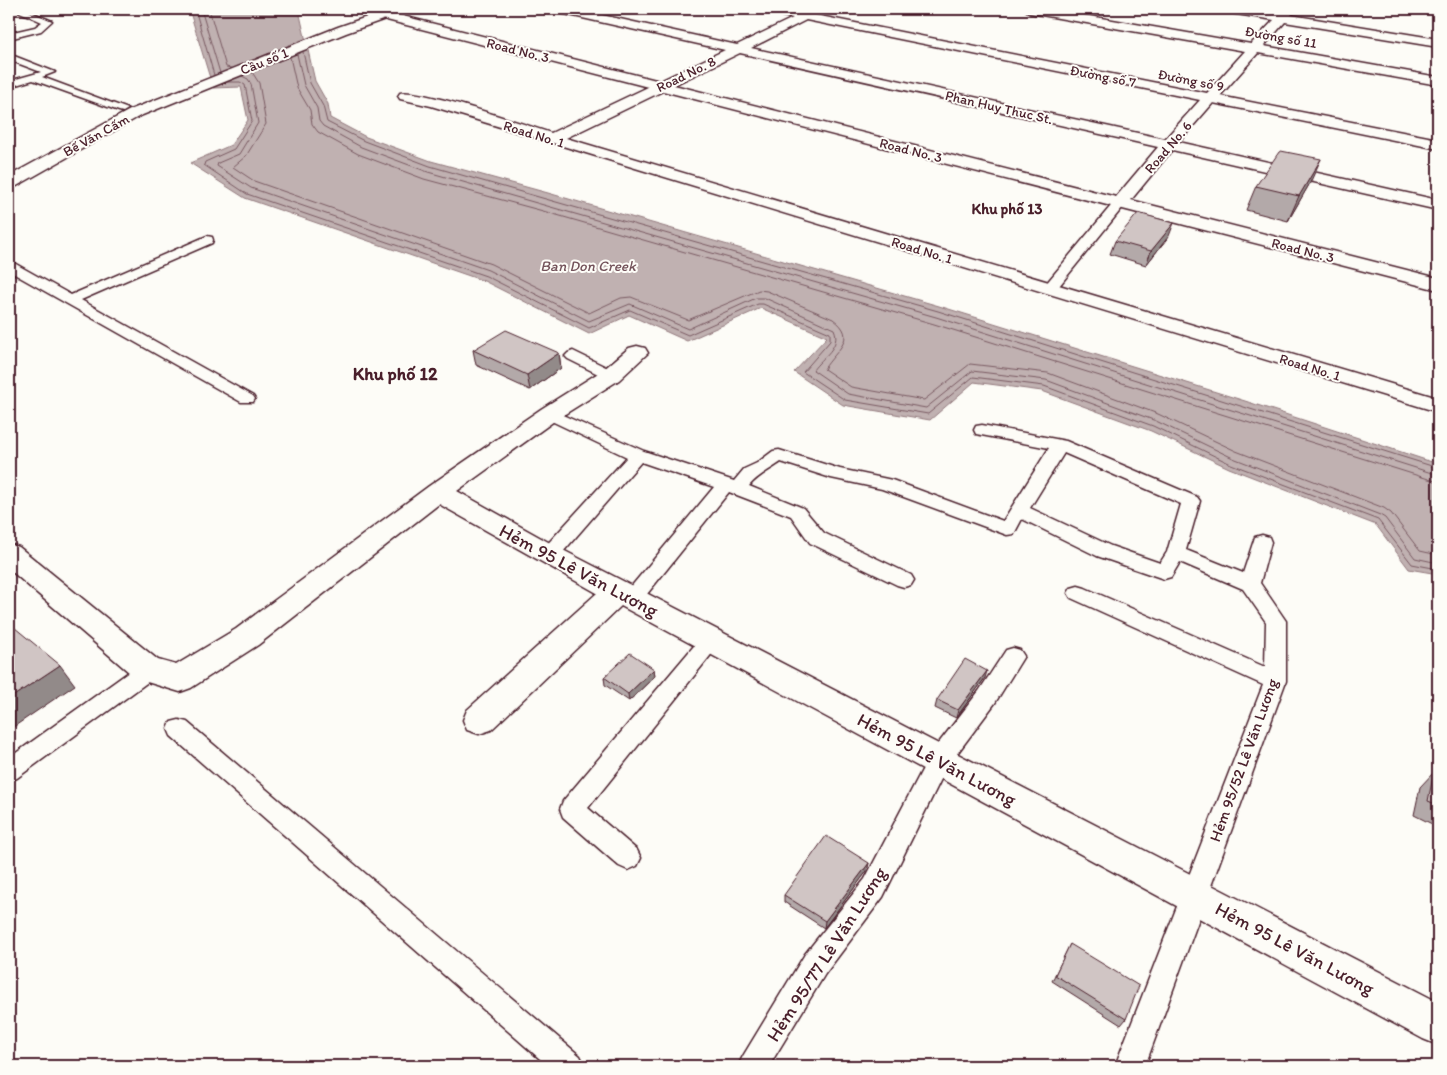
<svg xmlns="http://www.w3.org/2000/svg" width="1447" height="1075" viewBox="0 0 1447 1075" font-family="Itim,sans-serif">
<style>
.water{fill:#c0b1b1;stroke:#91777b}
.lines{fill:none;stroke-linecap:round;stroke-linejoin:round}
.shore{stroke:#795961;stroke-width:1}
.lane-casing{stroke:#4a1f2b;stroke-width:3}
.street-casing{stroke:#4a1f2b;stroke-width:3}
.secondary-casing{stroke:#4a1f2b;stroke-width:3}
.lane{fill:#fdfcf7;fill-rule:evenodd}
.street{fill:#fdfcf7;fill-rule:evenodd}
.secondary{fill:#fdfcf7;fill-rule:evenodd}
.wall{fill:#b3a9a9;stroke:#4a1f2b}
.shaded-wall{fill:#928a89;stroke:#4a1f2b}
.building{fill:#d0c5c4;stroke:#4a1f2b}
.labels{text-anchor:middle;stroke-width:4;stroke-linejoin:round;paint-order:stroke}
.far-street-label{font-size:14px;fill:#4a1f2b;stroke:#fdfcf7}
.far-neighbourhood-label{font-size:15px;font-weight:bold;fill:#4a1f2b;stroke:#fdfcf7}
.far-water-label{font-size:15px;font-style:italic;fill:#73525a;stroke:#fdfcf7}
.street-label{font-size:16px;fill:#4a1f2b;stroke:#fdfcf7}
.neighbourhood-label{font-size:18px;font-weight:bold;fill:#4a1f2b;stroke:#fdfcf7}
.near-street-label{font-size:19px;fill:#4a1f2b;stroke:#fdfcf7}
</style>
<rect width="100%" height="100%" fill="#fdfcf7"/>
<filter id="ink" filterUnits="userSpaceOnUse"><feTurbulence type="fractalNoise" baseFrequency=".02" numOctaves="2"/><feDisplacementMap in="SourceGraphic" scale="10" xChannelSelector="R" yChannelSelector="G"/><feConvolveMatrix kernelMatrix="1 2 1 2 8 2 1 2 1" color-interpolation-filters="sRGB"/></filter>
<g filter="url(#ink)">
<path class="water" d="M189 9H316L300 15 315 81 328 104 330 118 366 137 431 161 548 193 939 306 1245 401 1438 464V574L1409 569 1376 525 1229 468 1151 431 1042 391 974 382 930 420 843 405 794 372 827 337 761 308 687 341 629 315 589 334 484 281 245 198 190 163 231 145 248 120 241 87 213 88Z"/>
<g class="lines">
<path class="shore" d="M195 9 214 75
M201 9 220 73
M209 9 226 67 231 68
M303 52 310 83 323 106 327 122 364 141 430 166 938 311 1438 468
M297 54 304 85 317 108 319 121 323 126 361 147 428 172 936 317 1438 475
M290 57 297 88 310 110 312 124 318 132 358 154 424 179 543 211 934 324 1438 482
M252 72 259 83 266 124 246 156 233 167 254 181 491 264 589 313 621 298 631 297 688 320 759 290 767 291 833 319C859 338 836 350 824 369L851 387 924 400 970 364 1048 373 1158 414 1236 451 1384 508 1391 513 1420 551 1438 555
M242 76 248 79 251 84 258 123 239 154 218 163 217 166 251 188 488 270 589 321 630 304 688 329 756 298H765L834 329C842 347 822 357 813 370L848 394 926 408 972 371 1046 380 1156 421 1233 458 1380 515 1385 518 1415 558 1438 563
M227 82H240L245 85 252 121 234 149 205 162 204 165 247 194 486 276 589 328 630 310 688 335 758 304H763L830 333V341L803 372 845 400 928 414 973 377 1044 386 1153 426 1231 464 1378 520 1412 564 1438 569"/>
<g class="lane-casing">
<path id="lane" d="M13 9H24L52 21 41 31 9 39V33L35 27 42 22Z
M9 54 55 72 42 77 128 109 123 112 119 111 33 80 9 87V81L41 72 9 60Z
M1119 200 1123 201 1125 204 1123 207 1055 291H1045L1043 288 1045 285 1115 201Z
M207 236 212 237 213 240 212 243 81 300 253 396 255 399 253 402H241L9 271V262L14 263 71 295Z
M573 351 616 372 619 375 616 378H606L568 359 565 356 568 353Z
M549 409 644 451 734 481 744 469 757 463 773 451 779 450 840 469 892 480 1003 521 1049 448 976 434 974 430 976 426 982 425 1066 441 1197 497 1200 501 1186 550 1243 573 1255 537 1262 535 1269 537 1271 542 1260 583 1286 621V681L1145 1066H1115L1263 685 1071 598 1068 593 1071 588 1078 586 1085 588 1265 667 1266 622 1243 589 1180 562 1171 577 1164 579 1097 556 1022 519 1014 534 1007 535 882 489 831 478 781 462C770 470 758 475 749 486L803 508 824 533 911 575 914 580 911 585 904 587 897 585 810 543 791 516 729 492 639 604 632 606 625 604 622 599 625 594 714 487 641 462 556 560 549 562 542 560 539 555 542 550 627 457 543 417 541 414 543 411ZM1064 453 1181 504 1167 552 1160 563 1111 546 1030 508Z
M711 632 718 634 721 640 718 646 588 808 637 850 641 858 637 866 628 870 619 866 563 817 560 809 563 801 704 634Z
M1013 648 1020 650 1024 656 995 703 947 767 883 897 825 974 769 1066H738L743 1056 805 954 865 879 931 753 979 691 1006 650Z
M148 661 156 664 159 670 156 676 17 778 9 781V758L140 664Z
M179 720 187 722 580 1056 585 1066H548L171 736 168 729 171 722Z"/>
</g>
<g class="street-casing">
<path id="street" d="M554 9H575L737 45 793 18 764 12 762 9H785L803 13 814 11 815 15 1207 93 1245 51 1030 13 1024 9H1049L1251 44 1274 20 1230 13 1224 9H1250L1279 13 1284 9H1296L1291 15 1438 39V47L1285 22 1264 46 1438 77V85L1258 53 1220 96 1438 139V149L1213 103 1179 142 1438 200V210L1172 150 1131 200 1438 278V290L663 91 566 138 1438 398V412L431 106 400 99 398 96 400 93C419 88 526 125 551 133L648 87 379 18 377 15 383 11 660 81 725 50 560 13ZM806 20 1200 100 1165 139 751 48ZM740 53 1158 147 1116 197 674 85Z
M637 346 645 348 648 353 619 380 557 419 457 491 559 548 1438 1002V1045L1423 1039 621 606 491 730 479 734 467 730 463 720 467 710 597 593 439 504 258 645 191 688 180 692 137 679 9 569V544L19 547 158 660 176 665 236 629 429 486 541 409 603 370 629 348Z"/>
</g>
<g class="secondary-casing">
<path id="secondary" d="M390 9H407L405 12 346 33 140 116 15 187 9 188V176L130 110 338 27Z"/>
</g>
<use href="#lane" class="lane"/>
<use href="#street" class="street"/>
<use href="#secondary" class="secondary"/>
</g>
<path class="wall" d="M1310 183 1288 221 1246 210 1256 186Z
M1169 236 1146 265 1110 254 1115 241Z
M473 350 559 353 561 368 530 390 476 365Z
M654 669 655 676 629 701 605 685 604 677Z
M985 678 956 718 935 708 937 700Z
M1434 772 1438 774V827L1414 815 1420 787Z
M869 863 867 871 824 928 784 902V895Z
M1070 944 1126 1019 1121 1025 1052 981Z"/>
<path class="shaded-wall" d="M1321 159 1310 183 1288 221 1299 196Z
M1174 223 1169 236 1146 265 1151 251Z
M559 353 561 368 530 390 527 375Z
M60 665 75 685 9 730V699Z
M654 669 655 676 629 701 628 694Z
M987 671 985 678 956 718 958 710Z
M869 863 867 871 824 928 825 921Z"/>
<path class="building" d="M1281 151 1321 159 1299 196 1256 186 1279 152Z
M1138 213 1174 223 1151 251 1115 241Z
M506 330 559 353 527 375 473 350Z
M9 623 60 665 9 699Z
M630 653 654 669 628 694 604 677Z
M965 659 987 671 958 710 937 700Z
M1434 772 1438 774V805L1428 801Z
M826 836 869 863 825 921 784 895Z
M1070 944 1139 986 1126 1019 1055 975Z"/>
</g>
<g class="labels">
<g class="far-street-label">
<text transform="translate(1281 37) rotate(10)" y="5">Đường số 11</text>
<text transform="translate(518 50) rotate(14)" y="5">Road No. 3</text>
<text transform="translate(264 61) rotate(-22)" y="5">Cầu số 1</text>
<text transform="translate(686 74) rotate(-26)" y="5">Road No. 8</text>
<text transform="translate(1103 76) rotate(11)" y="5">Đường số 7</text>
<text transform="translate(1191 80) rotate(11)" y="5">Đường số 9</text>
<text transform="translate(999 107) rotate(13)" y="5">Phan Huy Thuc St.</text>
<text transform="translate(534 134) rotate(17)" y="5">Road No. 1</text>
<text transform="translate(96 135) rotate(-29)" y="5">Bế Văn Cấm</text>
<text transform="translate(1168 147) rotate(-49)" y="5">Road No. 6</text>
<text transform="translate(911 150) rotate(14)" y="5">Road No. 3</text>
<text transform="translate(922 250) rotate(17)" y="5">Road No. 1</text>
<text transform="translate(1303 250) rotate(14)" y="5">Road No. 3</text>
<text transform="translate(1310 367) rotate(17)" y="5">Road No. 1</text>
</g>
<g class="far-neighbourhood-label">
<text x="1007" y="214">Khu phố 13</text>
</g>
<g class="far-water-label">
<text x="588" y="271">Ban Don Creek</text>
</g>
<g class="street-label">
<text transform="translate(1243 760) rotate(-70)" y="6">Hẻm 95/52 Lê Văn Lương</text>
</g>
<g class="neighbourhood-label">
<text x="395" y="380">Khu phố 12</text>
</g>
<g class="near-street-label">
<text transform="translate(579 570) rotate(28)" y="7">Hẻm 95 Lê Văn Lương</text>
<text transform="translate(937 759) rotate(28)" y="7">Hẻm 95 Lê Văn Lương</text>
<text transform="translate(1295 948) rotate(28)" y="7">Hẻm 95 Lê Văn Lương</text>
<text transform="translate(826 954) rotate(-57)" y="7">Hẻm 95/77 Lê Văn Lương</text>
</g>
</g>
<rect width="1447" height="1075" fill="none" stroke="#fdfcf7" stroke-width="30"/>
<rect x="15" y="15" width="1417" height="1045" fill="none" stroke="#4a1f2b" stroke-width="2" filter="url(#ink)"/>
</svg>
